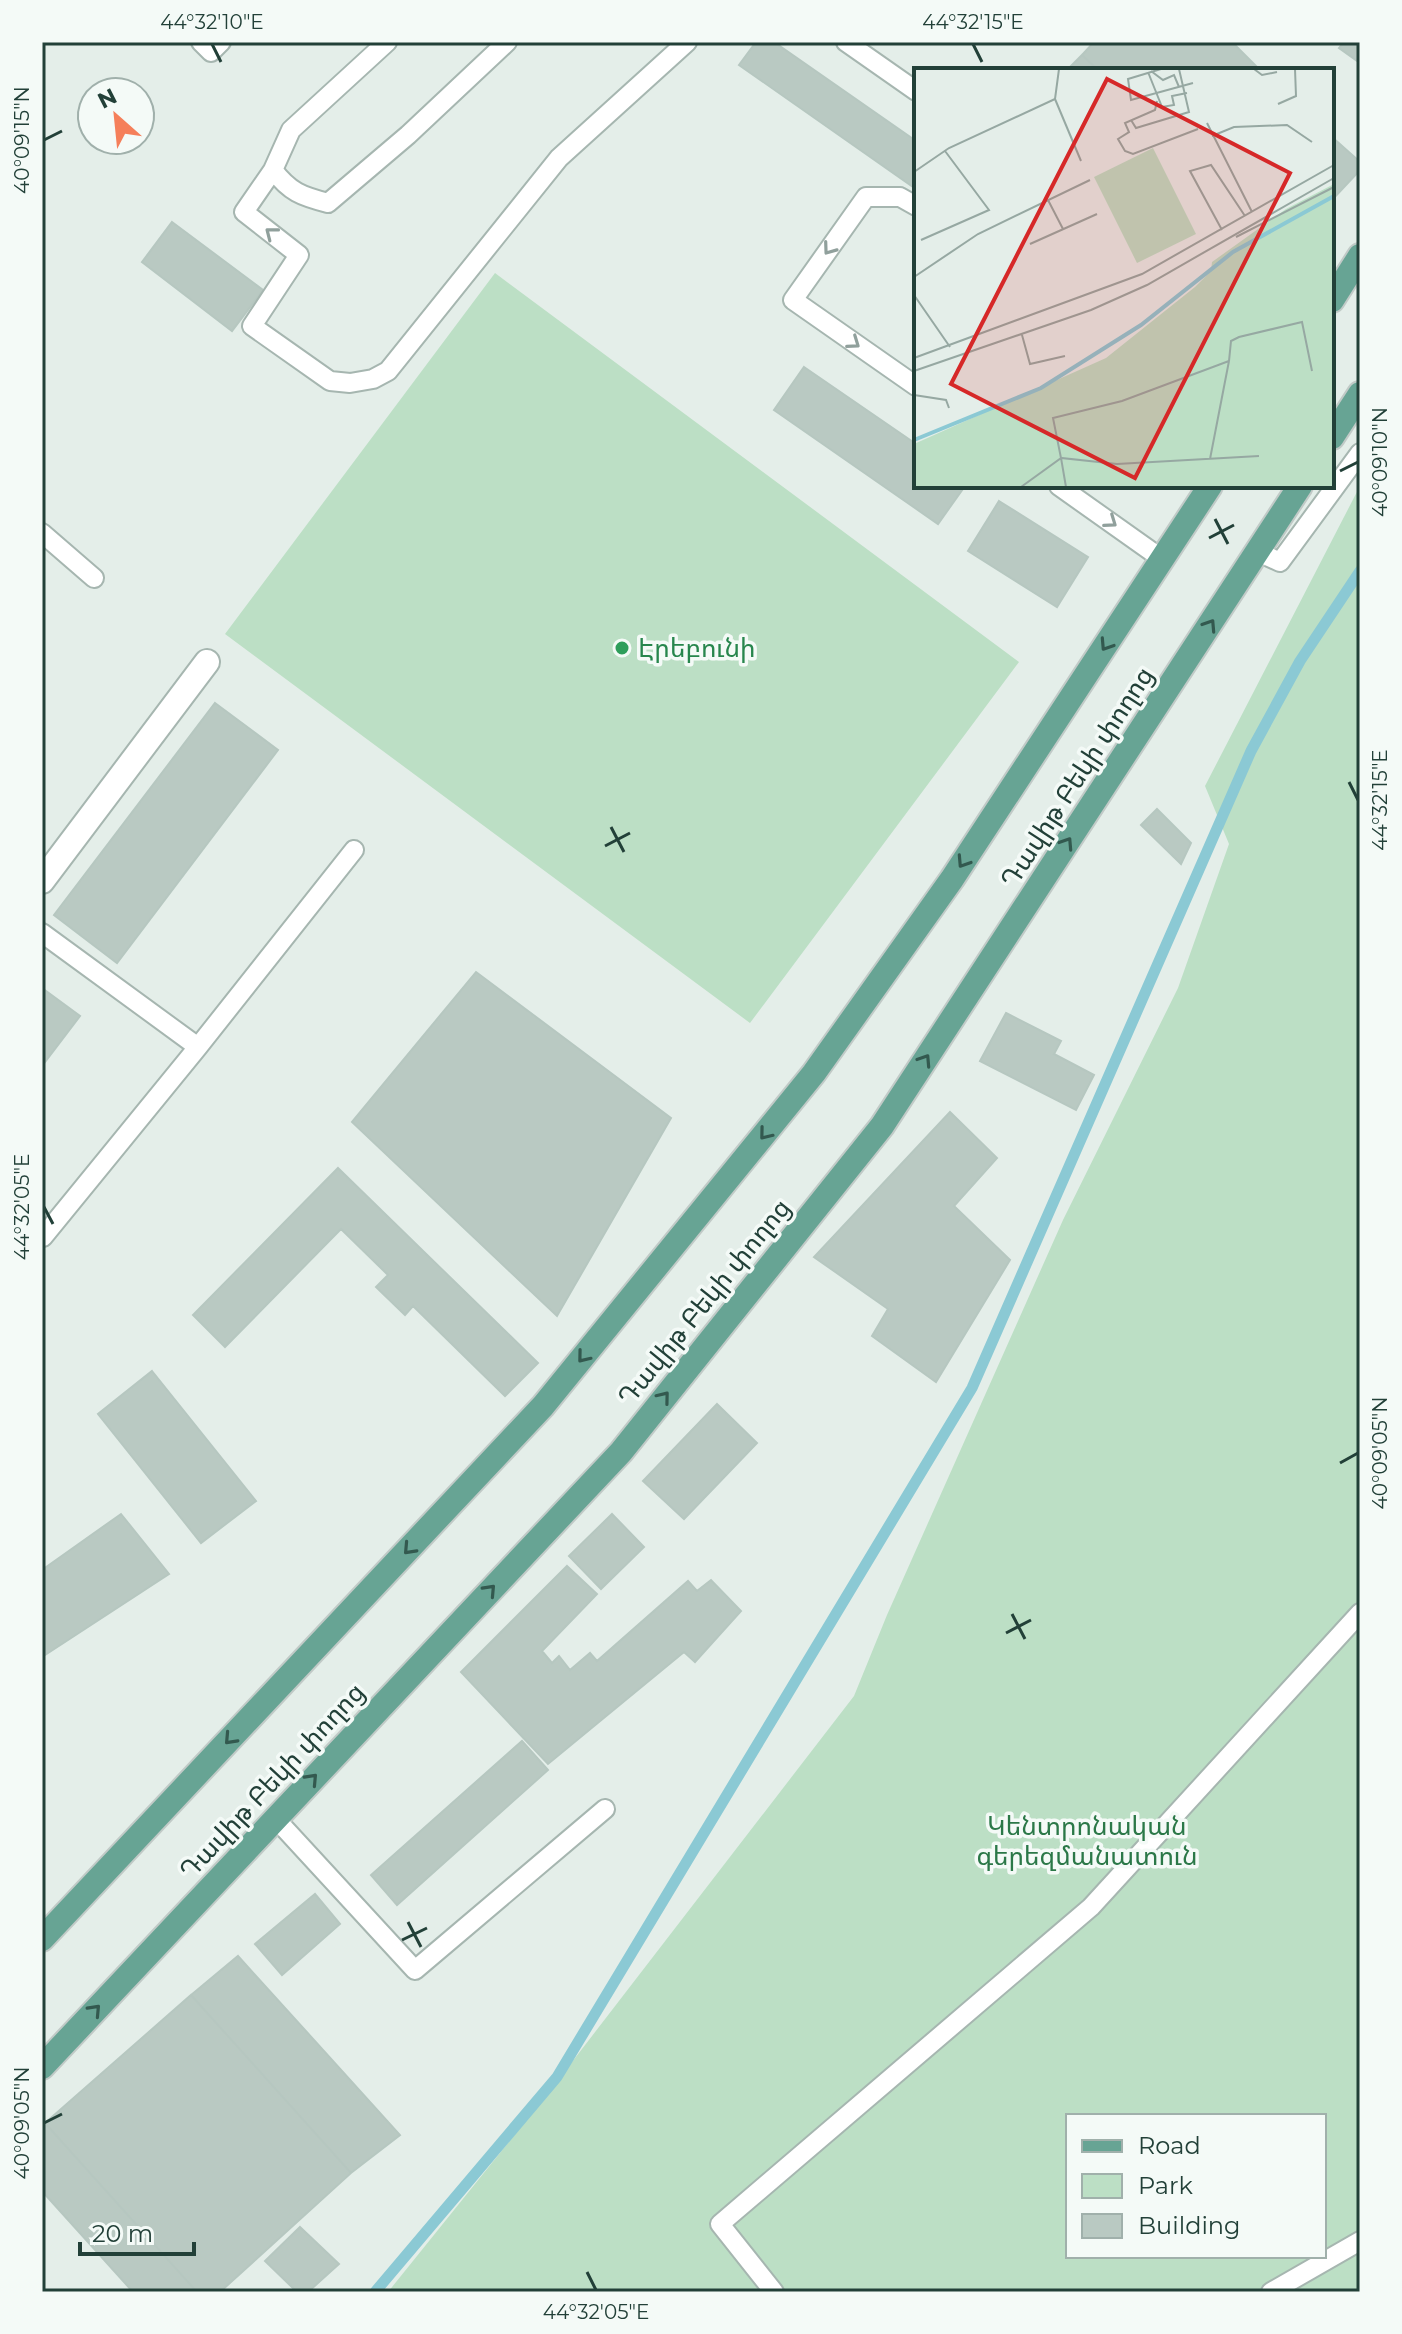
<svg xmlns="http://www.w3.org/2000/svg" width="1402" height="2334" viewBox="0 0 1402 2334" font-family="Montserrat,'Noto Sans Armenian',sans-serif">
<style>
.green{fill:#bcdfc5;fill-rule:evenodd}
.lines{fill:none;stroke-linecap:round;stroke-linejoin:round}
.stream{stroke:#8bc9d4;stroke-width:11}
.building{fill:#b9c9c2;stroke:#b6c7c0;stroke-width:2}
.service-casing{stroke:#a6b6b0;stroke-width:22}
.minor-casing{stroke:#a6b6b0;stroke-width:28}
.primary-casing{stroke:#c1cac7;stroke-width:28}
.service{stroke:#fff;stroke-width:18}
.minor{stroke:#fff;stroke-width:24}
.primary{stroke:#67a494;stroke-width:24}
.oneway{stroke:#90a09c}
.oneway2{stroke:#33594f}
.ticks{fill:none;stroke:#224038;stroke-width:3}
.leisure-dot{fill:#2e9e5b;stroke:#f4faf7;stroke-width:3}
.labels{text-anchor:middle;stroke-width:7;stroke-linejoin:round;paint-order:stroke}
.leisure-label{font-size:26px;fill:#27864d;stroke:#f4faf7;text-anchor:start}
.street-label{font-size:26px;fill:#224038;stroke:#f4faf7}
.park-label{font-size:26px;fill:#2b7848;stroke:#f4faf7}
.inset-river{fill:none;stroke:#8bc9d4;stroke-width:4}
.inset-road{fill:none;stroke:#96a8a2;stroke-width:2}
.view{fill:#d62828;fill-opacity:0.15;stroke:#d62828;stroke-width:4}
.inset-edge{fill:none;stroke:#224038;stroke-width:4}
.neatline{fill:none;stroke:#224038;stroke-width:3}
.ticks-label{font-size:20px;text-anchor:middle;fill:#224038}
</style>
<rect width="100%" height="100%" fill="#e4eee9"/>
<path class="green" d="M495 273 1019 662 750 1023 225 634Z
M1360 486V2292H388L545 2097 854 1696 887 1615 1063 1220 1178 988 1229 844 1205 786ZM1068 2116H1324V2256H1068Z"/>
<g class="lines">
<path class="stream" d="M375 2292 557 2077 972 1388 1251 751 1300 661 1360 571"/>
</g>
<path class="building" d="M756 42H774L916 141V189L739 65Z
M1094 42H1232L1260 70H1098L1082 55Z
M1344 42H1360V63L1339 48Z
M1082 55 1098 70H1067Z
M1332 137 1360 162V170L1332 200Z
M172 222 263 290 232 331 142 262Z
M804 367 916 444V486H965L938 524 774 410Z
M999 501 1088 557 1057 607 968 551Z
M215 703 278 750 117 963 54 915Z
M1157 809 1191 843 1181 864 1141 825Z
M476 972 671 1118 557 1316 352 1122Z
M42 988 80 1016 42 1066Z
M1006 1013 1061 1041 1054 1054 1094 1075 1076 1110 980 1061Z
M950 1112 997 1158 954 1206 1010 1260 936 1382 872 1336 888 1309 814 1257Z
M338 1168 538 1363 505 1396 413 1306 405 1315 376 1287 388 1275 341 1229 225 1347 193 1315Z
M152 1371 256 1501 201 1543 98 1414Z
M717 1404 757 1443 684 1519 643 1481Z
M121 1514 169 1574 42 1657V1570Z
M612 1514 644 1547 601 1589 569 1556Z
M567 1566 597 1594 542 1651 552 1663 559 1656 570 1670 590 1653 597 1661 688 1581 697 1591 711 1580 741 1611 695 1662 684 1652 548 1764 461 1672Z
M522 1741 548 1770 397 1905 371 1875Z
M315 1894 340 1924 282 1975 255 1944Z
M238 1956 400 2135 351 2173 191 1995Z
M191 1995 351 2173 220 2292H197L45 2123Z
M45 2123 197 2292H133L42 2191V2125Z
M300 2227 339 2264 308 2292H297L265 2261Z"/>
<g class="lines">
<g class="service-casing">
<path id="service" d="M201 42 211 52 221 42
M387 42 291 130 273 170 244 212 299 255 252 326 330 381 350 383 373 379 388 371 559 158 687 42
M846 42 916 91
M273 170C290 192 301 196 328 203L408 135 507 42
M916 206 900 197H866L793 300 916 386
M1059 486 1162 559
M42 533 94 578
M1258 552 1280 562 1360 453
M42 933 198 1047
M43 1237 198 1047 354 850
M275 1818 415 1970 605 1809
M774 2292 720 2224 1091 1907 1360 1613
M1271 2292 1360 2241"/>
</g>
<g class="minor-casing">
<path id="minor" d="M42 881 207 662"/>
</g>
<g class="primary-casing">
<path id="primary" d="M1332 300 1360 256
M1332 437 1360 394
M42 1939 543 1406 814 1073 952 879 1210 486
M42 2067 621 1452 882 1126 1300 486"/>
</g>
<use href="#service" class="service"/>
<use href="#minor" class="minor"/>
<use href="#primary" class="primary"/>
</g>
<defs><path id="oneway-chevron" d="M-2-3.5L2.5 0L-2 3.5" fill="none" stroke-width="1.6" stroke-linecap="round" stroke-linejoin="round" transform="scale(2)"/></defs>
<g class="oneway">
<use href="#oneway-chevron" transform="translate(271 233) rotate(-142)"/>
<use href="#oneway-chevron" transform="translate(829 249) rotate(126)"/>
<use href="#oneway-chevron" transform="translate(854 343) rotate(35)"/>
<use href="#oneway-chevron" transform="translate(1111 522) rotate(35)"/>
</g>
<g class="oneway2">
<use href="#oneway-chevron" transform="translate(1210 625) rotate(-57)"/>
<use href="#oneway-chevron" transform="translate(1106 645) rotate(123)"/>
<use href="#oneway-chevron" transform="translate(1067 843) rotate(-57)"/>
<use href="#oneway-chevron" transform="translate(963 862) rotate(123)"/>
<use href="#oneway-chevron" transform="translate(925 1060) rotate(-57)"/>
<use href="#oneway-chevron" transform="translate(765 1134) rotate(129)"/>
<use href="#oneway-chevron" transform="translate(583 1357) rotate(129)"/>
<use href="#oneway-chevron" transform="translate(664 1397) rotate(-51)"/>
<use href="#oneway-chevron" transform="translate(409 1549) rotate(133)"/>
<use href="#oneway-chevron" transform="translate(490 1590) rotate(-47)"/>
<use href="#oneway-chevron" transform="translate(230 1739) rotate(133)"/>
<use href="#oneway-chevron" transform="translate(312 1779) rotate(-47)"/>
<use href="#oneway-chevron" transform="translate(95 2010) rotate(-47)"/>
</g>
<path class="ticks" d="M212 44 221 62M973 44 982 62M44 140 62 131M1340 471 1358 462M1215 519 1228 544M1209 538 1234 525M1349 782 1358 800M611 827 624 852M605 846 630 833M44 1207 53 1224M1340 1463 1358 1453M1012 1614 1025 1639M1006 1633 1031 1620M408 1922 421 1947M402 1940 427 1928M44 2123 62 2114M587 2272 596 2290"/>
<circle class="leisure-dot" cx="622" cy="648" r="8"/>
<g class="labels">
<g class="leisure-label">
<text x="638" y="657">Էրեբունի</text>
</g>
<g class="street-label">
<text transform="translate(1077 777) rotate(-57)" y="9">Դավիթ Բեկի փողոց</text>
<text transform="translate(704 1302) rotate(-51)" y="9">Դավիթ Բեկի փողոց</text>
<text transform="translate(272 1781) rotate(-47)" y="9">Դավիթ Բեկի փողոց</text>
</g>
<g class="park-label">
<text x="1087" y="1835">Կենտրոնական<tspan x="1087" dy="30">գերեզմանատուն</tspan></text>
</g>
</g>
<g transform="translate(914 68)">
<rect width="420" height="420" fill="#e4eee9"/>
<path d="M239 80 282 166 223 195 180 109ZM420 116V419H0V376L192 290 281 219 297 203 298 194 372 141Z" fill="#bcdfc5"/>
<path class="inset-river" d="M0 372 127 320 227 257 319 184 420 128"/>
<path class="inset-road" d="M247 1 214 11 217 32 279 15M340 1 348 7 363 4M237 3 249 12 260 7 265 19M234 4 248 39 260 37 258 28 273 25M141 31 167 93M243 33 241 42 211 55 215 64 204 71 211 83 219 86 284 61M364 36 382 28 381 1M217 52 222 60 275 44 265 1M293 55 338 144M298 68 320 59 373 57 398 74M0 104 35 80 141 31 145 1M134 132 149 161M308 162 276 103 297 97 331 148M322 169 420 119M7 172 75 142 31 83M116 176 183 146M0 209 64 166 176 112M0 227 36 279M108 267 116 296 151 288M0 290 228 206 420 97M0 303 177 242 233 217 420 110M0 327 32 332 35 340M296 391 315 293M107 419 147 390 139 350 208 333 315 293 317 273 325 269 388 254 398 303M152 419 147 390 203 396 345 388"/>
<path class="view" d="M193 11 376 105 221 410 37 316Z"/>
<rect width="420" height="420" class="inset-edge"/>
</g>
<rect width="1402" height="2334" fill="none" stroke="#f4faf7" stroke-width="88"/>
<rect x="1066" y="2114" width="260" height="144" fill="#f4faf7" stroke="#a0b0ab" stroke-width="2"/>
<rect x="1082" y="2140" width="40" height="12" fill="#67a494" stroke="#a0b0ab" stroke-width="2"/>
<text x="1138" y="2154" font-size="24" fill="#224038">Road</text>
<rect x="1082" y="2174" width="40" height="24" fill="#bcdfc5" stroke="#a0b0ab" stroke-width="2"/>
<text x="1138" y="2194" font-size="24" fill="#224038">Park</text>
<rect x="1082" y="2214" width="40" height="24" fill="#b9c9c2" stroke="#a0b0ab" stroke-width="2"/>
<text x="1138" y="2234" font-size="24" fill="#224038">Building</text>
<g transform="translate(116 116) rotate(333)"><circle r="38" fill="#f4faf7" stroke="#a0b0ab" stroke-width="2"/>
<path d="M0-6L14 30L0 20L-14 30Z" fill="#f57f5a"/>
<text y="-12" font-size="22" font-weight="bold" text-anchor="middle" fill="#224038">N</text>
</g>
<path d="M80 2242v12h114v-12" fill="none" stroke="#224038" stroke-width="4"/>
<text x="92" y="2242" font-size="24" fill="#224038" stroke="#f4faf7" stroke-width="6" paint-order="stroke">20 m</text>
<rect x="44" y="44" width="1314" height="2246" class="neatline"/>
<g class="ticks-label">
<text x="212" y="29">44°32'10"E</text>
<text x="973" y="29">44°32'15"E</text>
<text transform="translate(22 140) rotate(-90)" y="7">40°09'15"N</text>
<text transform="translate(1380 462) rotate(-90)" y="7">40°09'10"N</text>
<text transform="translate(1380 800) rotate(-90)" y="7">44°32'15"E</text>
<text transform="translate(22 1207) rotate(-90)" y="7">44°32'05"E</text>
<text transform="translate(1380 1453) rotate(-90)" y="7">40°09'05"N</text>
<text transform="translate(22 2123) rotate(-90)" y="7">40°09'05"N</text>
<text x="596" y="2319">44°32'05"E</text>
</g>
</svg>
